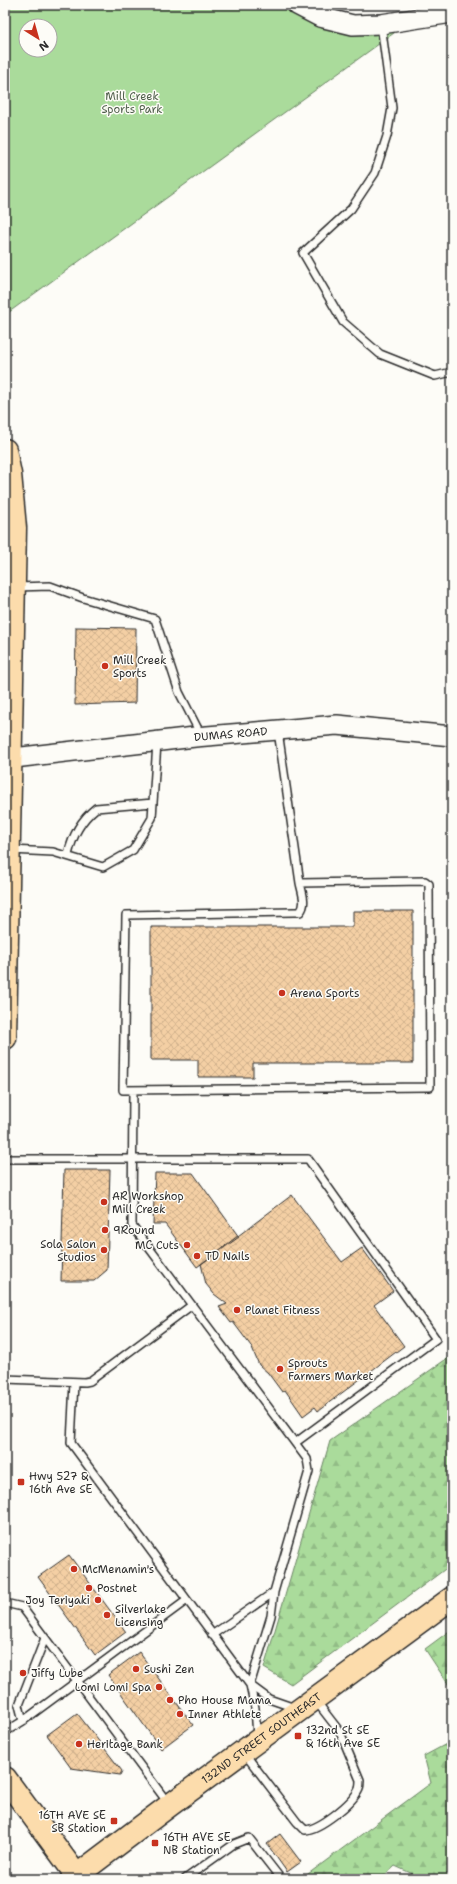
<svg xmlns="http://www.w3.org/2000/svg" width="457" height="1884" viewBox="0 0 457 1884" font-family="'Shantell Sans',sans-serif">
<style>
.forest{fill:url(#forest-firs);stroke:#6a8363}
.green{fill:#aadb9b;stroke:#6a8363;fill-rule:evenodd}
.building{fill:url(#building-cross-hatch);stroke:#2b2b2b}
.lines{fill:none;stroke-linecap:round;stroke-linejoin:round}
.lane-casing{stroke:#2b2b2b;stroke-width:10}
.secondary-casing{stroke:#2b2b2b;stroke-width:22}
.primary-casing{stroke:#2b2b2b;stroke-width:25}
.lane{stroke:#fdfcf7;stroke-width:7}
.secondary{stroke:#fdfcf7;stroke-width:19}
.primary{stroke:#fcdcac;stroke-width:22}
.poi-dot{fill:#c8321e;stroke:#fdfcf7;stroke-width:1.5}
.labels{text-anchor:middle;stroke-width:3;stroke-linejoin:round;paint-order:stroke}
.park-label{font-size:11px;fill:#51604d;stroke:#fdfcf7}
.poi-label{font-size:11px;fill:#2b2b2b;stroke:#fdfcf7;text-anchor:start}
.street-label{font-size:11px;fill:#2b2b2b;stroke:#fdfcf7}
</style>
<defs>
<pattern id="forest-firs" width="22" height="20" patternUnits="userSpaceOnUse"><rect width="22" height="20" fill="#aadb9b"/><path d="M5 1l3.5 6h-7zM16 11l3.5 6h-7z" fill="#92bc86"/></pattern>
<pattern id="building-cross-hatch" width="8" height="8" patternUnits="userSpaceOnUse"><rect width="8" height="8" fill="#f4cfa4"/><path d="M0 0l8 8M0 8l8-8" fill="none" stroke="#d1b28d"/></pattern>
</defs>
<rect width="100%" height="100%" fill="#fdfcf7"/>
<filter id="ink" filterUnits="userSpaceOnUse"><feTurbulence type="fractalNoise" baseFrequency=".025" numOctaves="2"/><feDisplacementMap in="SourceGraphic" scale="8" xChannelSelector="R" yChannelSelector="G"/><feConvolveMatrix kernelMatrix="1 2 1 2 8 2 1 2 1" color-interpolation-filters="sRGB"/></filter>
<g filter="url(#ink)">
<path class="forest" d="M452 1355V1564L291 1684 264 1668 330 1441Z
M452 1629V1690L425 1649Z
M452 1741V1879H424L395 1866 381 1879H305L304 1877 431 1783 424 1756Z"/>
<path class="green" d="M5 5H289L405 25 5 315ZM26 26H50V50H26Z"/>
<path class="building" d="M76 627 136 628 135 703 75 705Z
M353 911H413V1063H253V1077H198V1060H151V927H353Z
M64 1170H110L107 1270 94 1281H61Z
M155 1173H193L239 1237 197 1267 165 1224H153Z
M292 1195 342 1262 362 1248 393 1291 374 1305 404 1346 318 1411 315 1407 303 1416 285 1390 282 1392 268 1373 259 1365 251 1346 233 1322 231 1323 219 1307 227 1304 214 1294 206 1284 201 1264Z
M69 1555 126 1632 95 1655 38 1577Z
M139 1652 193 1725 161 1749 108 1675Z
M77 1713 122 1771 120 1775 71 1768 47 1735Z
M280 1834 301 1862 287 1872 267 1844Z"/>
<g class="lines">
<g class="lane-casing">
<path id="lane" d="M381 24 392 108 387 136 375 173 351 209 303 253 343 322 380 354 435 376 452 372
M16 587 50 586 83 598 155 619 179 692 201 735
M278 731 300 883C302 893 307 904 300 912H294L126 915 123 1090 430 1087 429 884 425 881 300 883
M10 850 53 852 103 867 133 850 152 818 157 743
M68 855C72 837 81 820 96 808L153 803
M133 1090 132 1225 307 1459 309 1471 274 1592 212 1635
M5 1159H308L436 1339 295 1443
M5 1379 85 1382 90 1381 192 1305
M74 1382 71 1443 250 1685 269 1699 295 1708
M5 1603 22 1607 168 1803
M23 1721 19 1705 45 1638
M5 1732 23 1721 187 1600
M257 1736 255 1708 250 1685 271 1616 274 1592
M245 1754 297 1822 305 1830C320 1829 353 1803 359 1789 360 1786 360 1783 360 1780L340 1732 316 1701
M185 1879 234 1844 249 1838 281 1879"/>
</g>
<g class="secondary-casing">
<g id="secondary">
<path d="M297 5 320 17 353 25 381 24 452 13"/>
<path id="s1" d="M5 759 195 737 337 725 452 736"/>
</g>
</g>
<g class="primary-casing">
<g id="primary">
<path d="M5 450 10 474 15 528 5 1038"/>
<path d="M5 1778 77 1876"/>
<path id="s2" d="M72 1879 170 1805 452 1598"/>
</g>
</g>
<use href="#lane" class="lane"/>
<use href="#secondary" class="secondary"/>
<use href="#primary" class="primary"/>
</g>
</g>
<g class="poi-dot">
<circle cx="105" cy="666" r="4"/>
<circle cx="282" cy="993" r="4"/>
<circle cx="104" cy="1202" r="4"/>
<circle cx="105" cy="1230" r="4"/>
<circle cx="187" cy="1245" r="4"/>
<circle cx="104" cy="1250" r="4"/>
<circle cx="197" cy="1256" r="4"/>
<circle cx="237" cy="1310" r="4"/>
<circle cx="280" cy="1369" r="4"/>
<rect x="17" y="1478" width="8" height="8" rx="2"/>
<circle cx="74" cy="1569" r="4"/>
<circle cx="89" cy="1588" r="4"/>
<circle cx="98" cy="1600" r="4"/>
<circle cx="107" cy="1615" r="4"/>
<circle cx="136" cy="1669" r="4"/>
<circle cx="23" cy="1673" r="4"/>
<circle cx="159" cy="1687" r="4"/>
<circle cx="170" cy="1700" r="4"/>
<circle cx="180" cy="1714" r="4"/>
<rect x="294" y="1732" width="8" height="8" rx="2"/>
<circle cx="79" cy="1744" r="4"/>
<rect x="110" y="1817" width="8" height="8" rx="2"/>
<rect x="151" y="1839" width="8" height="8" rx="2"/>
</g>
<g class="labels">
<g class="park-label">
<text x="132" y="100">Mill Creek<tspan x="132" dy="13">Sports Park</tspan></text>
</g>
<g class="poi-label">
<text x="113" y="664">Mill Creek<tspan x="113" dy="13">Sports</tspan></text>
<text x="290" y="997">Arena Sports</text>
<text x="112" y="1200">AR Workshop<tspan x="112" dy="13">Mill Creek</tspan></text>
<text x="113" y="1234">9Round</text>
<text x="96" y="1248" text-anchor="end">Sola Salon<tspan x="96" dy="13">Studios</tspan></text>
<text x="179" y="1249" text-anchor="end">MC Cuts</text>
<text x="205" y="1260">TD Nails</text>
<text x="245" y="1314">Planet Fitness</text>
<text x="288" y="1367">Sprouts<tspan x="288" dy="13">Farmers Market</tspan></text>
<text x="29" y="1480">Hwy 527 &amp;<tspan x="29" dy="13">16th Ave SE</tspan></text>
<text x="82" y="1573">McMenamin's</text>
<text x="97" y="1592">Postnet</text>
<text x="90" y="1604" text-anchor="end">Joy Teriyaki</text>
<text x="115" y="1613">Silverlake<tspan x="115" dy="13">Licensing</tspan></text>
<text x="144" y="1673">Sushi Zen</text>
<text x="31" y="1677">Jiffy Lube</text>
<text x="151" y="1691" text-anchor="end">Lomi Lomi Spa</text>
<text x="178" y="1704">Pho House Mama</text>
<text x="188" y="1718">Inner Athlete</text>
<text x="306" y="1734">132nd St SE<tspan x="306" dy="13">&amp; 16th Ave SE</tspan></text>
<text x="87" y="1748">Heritage Bank</text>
<text x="106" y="1819" text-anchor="end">16TH AVE SE<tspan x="106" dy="13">SB Station</tspan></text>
<text x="163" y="1841">16TH AVE SE<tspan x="163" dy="13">NB Station</tspan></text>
</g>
<g class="street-label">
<text dy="4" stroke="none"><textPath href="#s1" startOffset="227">DUMAS ROAD</textPath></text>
<text dy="4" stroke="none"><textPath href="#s2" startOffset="236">132ND STREET SOUTHEAST</textPath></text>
</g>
</g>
<rect width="457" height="1884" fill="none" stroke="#fdfcf7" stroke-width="20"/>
<rect x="10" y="10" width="437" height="1864" fill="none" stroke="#2b2b2b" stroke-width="1.5" filter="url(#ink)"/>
<g transform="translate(38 38) rotate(143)"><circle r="19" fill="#fdfcf7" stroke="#a9a8a5"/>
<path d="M0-3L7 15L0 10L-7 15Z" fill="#c8321e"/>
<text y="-6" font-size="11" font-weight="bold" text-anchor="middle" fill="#2b2b2b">N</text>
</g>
</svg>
